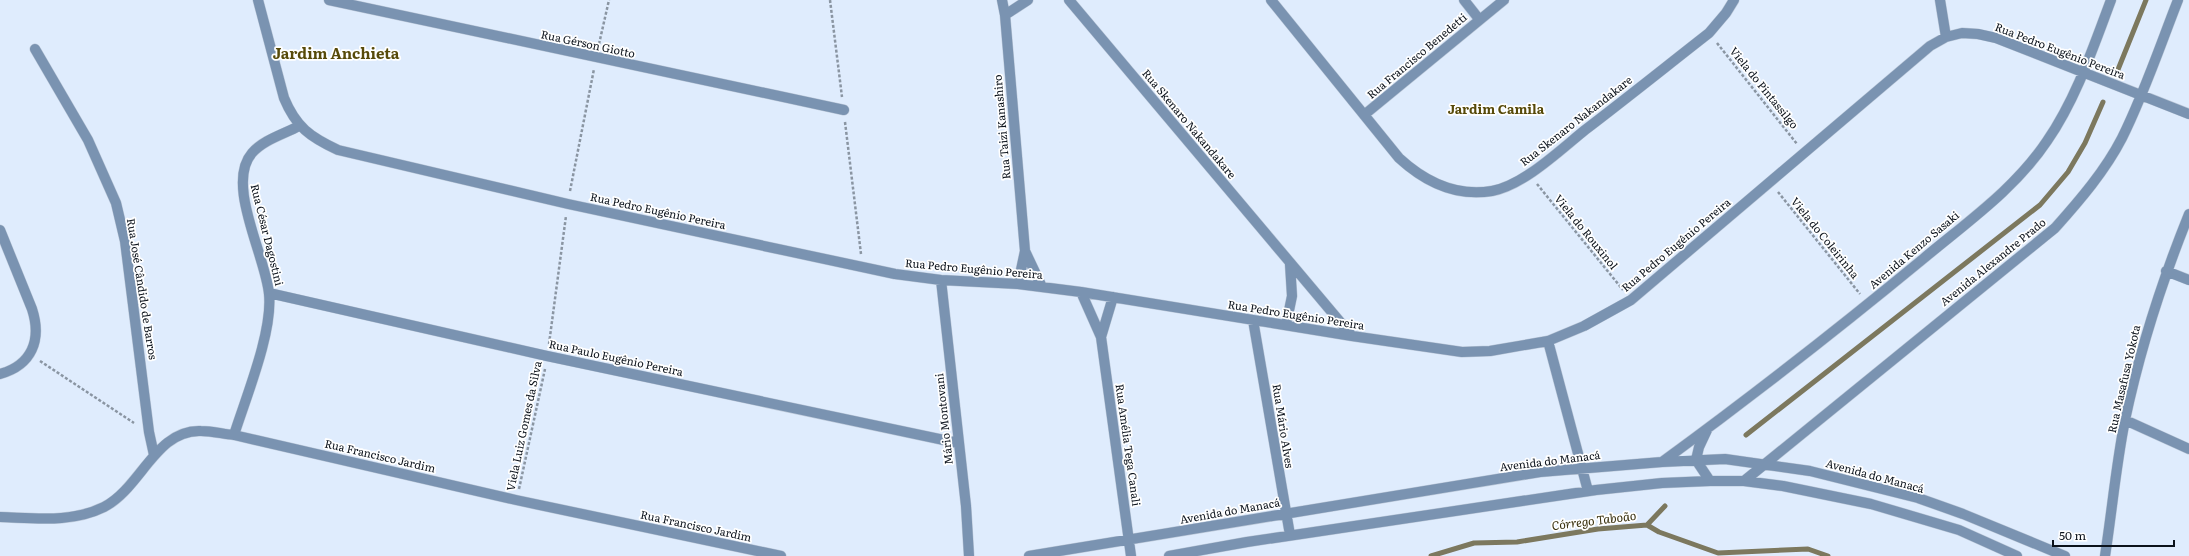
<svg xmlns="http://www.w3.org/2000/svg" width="2189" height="556" viewBox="0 0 2189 556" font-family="Literata,serif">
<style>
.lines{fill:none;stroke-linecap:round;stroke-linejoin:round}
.stream{stroke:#7c785e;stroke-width:5}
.minor-casing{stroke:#bdc9d9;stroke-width:11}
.path{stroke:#8a95a2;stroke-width:2.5;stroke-dasharray:3 2;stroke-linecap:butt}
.minor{stroke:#7a93b1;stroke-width:10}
.labels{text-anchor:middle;stroke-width:3.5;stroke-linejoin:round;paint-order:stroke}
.street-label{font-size:11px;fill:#0b121b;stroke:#fff}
.water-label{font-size:12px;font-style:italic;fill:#362e0b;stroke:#fff}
.quarter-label{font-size:13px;font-weight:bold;fill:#574a09;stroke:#fff}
.district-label{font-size:15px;font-weight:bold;fill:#574a09;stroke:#fff}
</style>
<rect width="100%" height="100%" fill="#dfecfd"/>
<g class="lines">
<path class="stream" d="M2117 72 2146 0
M1746 435 2040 205 2068 172 2085 143 2103 102
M1647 525 1665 506
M1431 556 1474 543 1517 542 1598 529 1647 525 1659 532 1718 553 1808 549 1828 556"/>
<g class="minor-casing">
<path id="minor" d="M258 0 284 98C296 127 310 137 338 150L568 204 895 274 941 280 1018 284 1081 292 1352 336 1462 352 1490 351 1548 341 1584 326 1631 300 1930 46 1946 37 1962 33 1978 34 1996 38 2189 114
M329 0 844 110
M1002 0 1005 15 1025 251 1018 284
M1069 0 1352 336
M1271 0 1399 158C1424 181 1456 197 1492 191 1524 185 1560 150 1585 130 1627 98 1668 65 1709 33L1726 13 1734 0
M1464 0 1479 19
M1940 0 1946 37
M1005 15 1028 0
M35 49 88 140 116 203 125 241 149 432 154 455
M1364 115 1504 0
M0 230 32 309C42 340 32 365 0 374
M1025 251 1042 287
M2166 271 2189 280
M941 280 966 506 969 556
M1081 292 1101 337 1131 556
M269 293 547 356 958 443
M1253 320 1290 535
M1286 325 1292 296 1290 264
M1101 337 1113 297
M1548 341 1588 491
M2125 420 2189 449
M1707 430 1699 447 1696 460 1710 481
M234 435C246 397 273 332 269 294 266 257 225 184 252 153 263 140 284 134 299 126
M1662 462C1751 397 1838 329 1923 259 1967 222 2015 189 2047 141 2076 99 2093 48 2111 0
M1744 481 2055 228C2080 200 2105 171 2122 138 2144 94 2160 46 2178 0
M0 517C35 518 72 523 104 507 141 488 156 429 201 431 212 431 223 434 234 435L516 500 781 556
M1029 556 1540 472 1662 462 1725 459 1810 471 1918 498 1963 514 2065 556
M1169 556 1247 542 1596 490 1662 483 1710 481H1744L1783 486 1871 504 1959 530 2017 556
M2105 556C2112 511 2116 465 2125 420 2140 349 2162 281 2189 214"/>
</g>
<path class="path" d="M830 0 842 97
M1717 43 1797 144
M599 44 609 0
M845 122 861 254
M1537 184 1623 290
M570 191 594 69
M1778 192 1860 294
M549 344 566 216
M40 361 134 423
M519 489 545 369"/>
<use href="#minor" class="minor"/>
</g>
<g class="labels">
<g class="street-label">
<text transform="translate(588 44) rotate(12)" y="4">Rua Gérson Giotto</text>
<text transform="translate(2060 51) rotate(21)" y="4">Rua Pedro Eugênio Pereira</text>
<text transform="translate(1417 56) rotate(-40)" y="4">Rua Francisco Benedetti</text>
<text transform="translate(1764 88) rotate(51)" y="4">Viela do Pintassilgo</text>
<text transform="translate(1576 121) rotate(-38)" y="4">Rua Skenaro Nakandakare</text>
<text transform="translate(1189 124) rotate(50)" y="4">Rua Skenaro Nakandakare</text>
<text transform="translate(1002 127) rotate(-95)" y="4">Rua Taizi Kanashiro</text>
<text transform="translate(658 211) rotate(12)" y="4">Rua Pedro Eugênio Pereira</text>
<text transform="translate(1586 232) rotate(51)" y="4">Viela do Rouxinol</text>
<text transform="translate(267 235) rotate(76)" y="4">Rua César Dagostini</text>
<text transform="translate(1825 238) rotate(51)" y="4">Viela do Coleirinha</text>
<text transform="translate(1676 245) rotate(-40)" y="4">Rua Pedro Eugênio Pereira</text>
<text transform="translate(1914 250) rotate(-40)" y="4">Avenida Kenzo Sasaki</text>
<text transform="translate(1993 262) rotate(-39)" y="4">Avenida Alexandre Prado</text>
<text transform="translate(974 269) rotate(5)" y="4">Rua Pedro Eugênio Pereira</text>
<text transform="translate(142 289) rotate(81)" y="4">Rua José Cândido de Barros</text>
<text transform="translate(1296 315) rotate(9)" y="4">Rua Pedro Eugênio Pereira</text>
<text transform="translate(616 358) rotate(12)" y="4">Rua Paulo Eugênio Pereira</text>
<text transform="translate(2124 379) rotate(-77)" y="4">Rua Masafusa Yokota</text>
<text transform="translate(944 419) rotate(-96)" y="4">Mário Montovani</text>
<text transform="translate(524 426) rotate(-78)" y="4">Viela Luiz Gomes da Silva</text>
<text transform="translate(1283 426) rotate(81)" y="4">Rua Mário Alves</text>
<text transform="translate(1128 445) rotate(82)" y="4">Rua Amélia Tega Canali</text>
<text transform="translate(380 456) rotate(13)" y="4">Rua Francisco Jardim</text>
<text transform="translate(1550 461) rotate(-7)" y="4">Avenida do Manacá</text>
<text transform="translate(1875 476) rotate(15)" y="4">Avenida do Manacá</text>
<text transform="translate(1230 511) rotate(-10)" y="4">Avenida do Manacá</text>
<text transform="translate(696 526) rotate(12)" y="4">Rua Francisco Jardim</text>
</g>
<g class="water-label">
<text transform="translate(1594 521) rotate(-7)" y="4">Córrego Taboão</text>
</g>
<g class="quarter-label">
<text x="1496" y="114">Jardim Camila</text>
</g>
<g class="district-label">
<text x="336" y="59">Jardim Anchieta</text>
</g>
</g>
<path d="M2053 540v6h121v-6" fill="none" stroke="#0b121b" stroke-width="2"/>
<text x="2059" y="540" font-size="12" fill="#0b121b" stroke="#ffffff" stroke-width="3" paint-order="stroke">50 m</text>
</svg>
